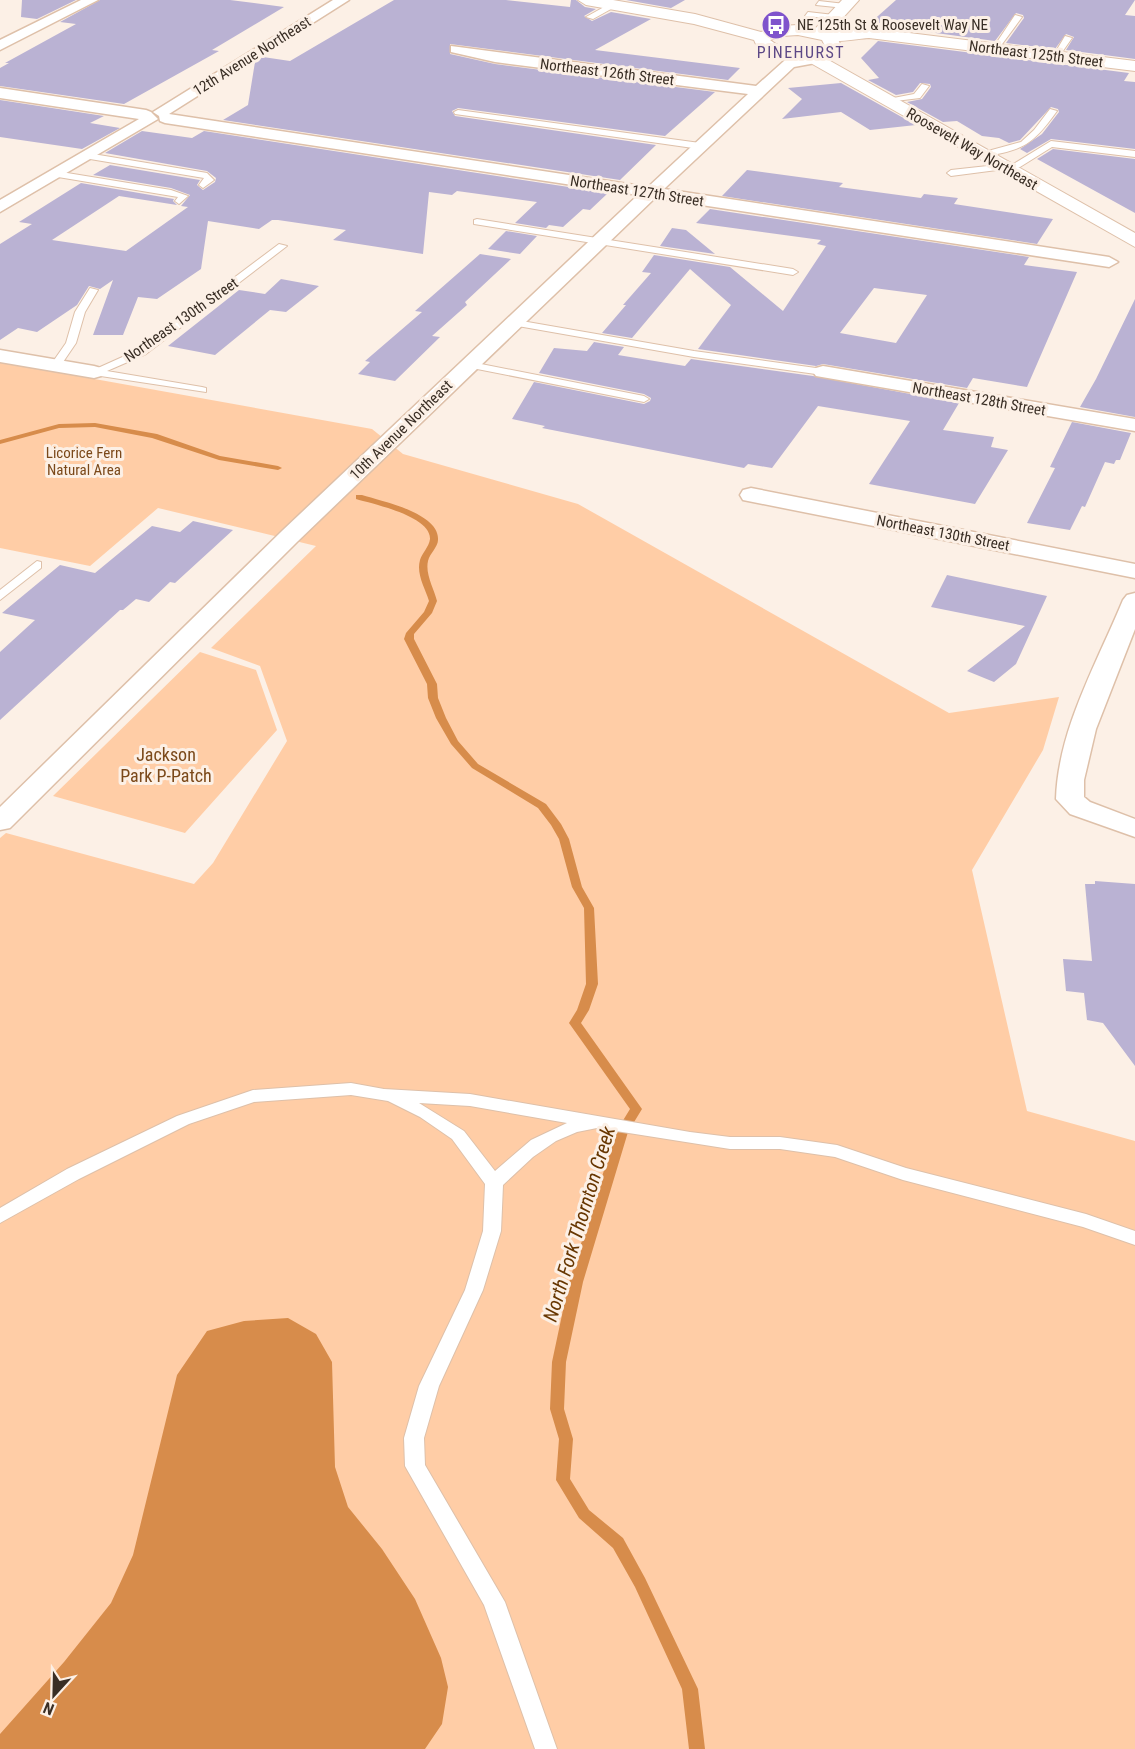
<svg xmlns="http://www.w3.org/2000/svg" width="1135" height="1749" viewBox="0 0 1135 1749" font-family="'Roboto Condensed',sans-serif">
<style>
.green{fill:#ffcda6}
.water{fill:#d78c4b}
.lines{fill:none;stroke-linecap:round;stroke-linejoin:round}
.stream{fill:#d78c4b;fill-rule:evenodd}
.building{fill:#bab2d3;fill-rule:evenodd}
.service-casing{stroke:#dec0a9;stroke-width:2}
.minor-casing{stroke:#dec0a9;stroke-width:3}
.tertiary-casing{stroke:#dec0a9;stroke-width:2}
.secondary-casing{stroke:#dec0a9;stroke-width:2}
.service{fill:#fff;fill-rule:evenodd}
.minor{fill:#fff;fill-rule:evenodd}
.tertiary{fill:#fff;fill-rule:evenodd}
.secondary{fill:#fff;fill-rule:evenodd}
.labels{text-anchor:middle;stroke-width:6;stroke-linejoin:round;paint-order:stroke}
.far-poi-label{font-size:15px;fill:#392e25;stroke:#fcf0e6;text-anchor:start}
.far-street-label{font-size:15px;fill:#392e25;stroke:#fcf0e6}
.far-park-label{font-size:15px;fill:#7b491a;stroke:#fcf0e6}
.far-neighbourhood-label{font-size:16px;letter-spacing:1.5px;fill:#5c4886;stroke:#fcf0e6}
.park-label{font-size:18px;fill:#7b491a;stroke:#fcf0e6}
.water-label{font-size:20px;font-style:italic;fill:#673601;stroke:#fcf0e6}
</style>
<rect width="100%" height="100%" fill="#fcf0e6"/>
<path class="green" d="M0 362 372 429 403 454 578 504 949 713 1059 697 1043 750 972 870 1027 1111 1135 1141V1749H0V838L6 833 194 884 213 863 287 741 260 666 211 648 316 546 158 508 90 566 0 548Z
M200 652 256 670 277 730 185 833 53 796Z"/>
<path class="water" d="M288 1318 316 1334 332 1362 335 1467 348 1507 382 1549 415 1599 441 1658 448 1687 442 1724 425 1749H0V1734L64 1662 111 1603 133 1555 177 1375 207 1331 244 1321Z"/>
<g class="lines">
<path class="stream" d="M95 423 157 434 220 456 278 466 282 468 278 470 219 460 152 438 95 427 59 428 0 444V440L59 424Z
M356 495H362C381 501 440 513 438 540 438 547 430 553 428 561 425 574 434 589 437 601L432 613 414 634V639L437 684 438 698 446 718 458 741 478 764 546 804 561 824 569 839 582 887 594 908 598 984 589 1010 581 1023 642 1109 628 1132 583 1282 566 1362 564 1409 573 1439 570 1479 589 1510 623 1538 645 1578 698 1689 705 1749H689L682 1689 635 1587 613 1548 579 1518 556 1480 559 1439 550 1409 552 1362 569 1282 616 1132 630 1109 569 1023 577 1010 586 984 584 908 572 887 559 839 551 825 538 808 472 768 451 744 436 718 428 698 427 684 404 639 406 633 424 612 429 601C425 588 416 574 420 560 422 553 429 547 430 539 431 516 373 504 356 499Z"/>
</g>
<path class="building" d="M22 0H76L37 19 21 17Z
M100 0H230L284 7 212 50 219 51 124 104 0 86V68L9 63H5L76 24 60 22Z
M394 0H506L570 7 571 0H576L585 7 596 9 584 16 592 21 611 12 651 19 595 50 740 68 728 80 450 44V54L495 64 715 92 665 136 458 108 452 111 455 116 656 145 620 180 223 120 248 105 255 62 263 57 290 61Z
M626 0H685L671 8Z
M896 0H1135L1125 15 1135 16V59L1066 50 1074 37 1066 34 1055 49 1006 43 1024 18 1023 15 1016 13 995 41 869 24Z
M878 41 1129 73 1124 81 1135 82V149L1051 139 1027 153 1020 149 1042 134 1059 112 1058 109 1051 107 1020 140 1009 143 999 138 982 136 957 121 943 122 907 102 922 99 931 87 930 84 920 83 913 92 896 95 868 80 879 78 861 58Z
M841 83 916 125 870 130 841 112 782 119 802 99 788 88Z
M0 100 104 116 90 123 120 128 82 149 0 137Z
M142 131 192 138 204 131 608 193 590 210 583 209 563 227 549 225 546 228 515 223 537 202 457 191 452 195 429 192 423 254 333 240 346 230 278 220H272L259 229 208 221 201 269 157 299 138 297 123 335H93L113 280 100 289 89 286 77 305 37 332 18 328 0 340V244L32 224 19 222 81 183 174 199 173 201 177 205 119 196 52 240 126 251 188 207 181 206 190 195 171 188 93 175 110 165 200 180 197 185 203 190 215 182 216 178 207 171 105 153Z
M1053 149 1135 159V213L1037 159Z
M747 170 843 183 839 187 921 198 924 194 958 198 954 204 1053 219 1037 244 722 196Z
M710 209 1029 257 1024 265 1077 272 1027 387 973 378 967 388 823 364 816 366 698 349 731 305 690 269 632 338 602 333 626 305H623L651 273 642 272 654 255 730 267 783 311 826 246 817 244 821 240 696 223ZM874 288 927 295 896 343 840 333Z
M672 228 686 230 715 254 660 246Z
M506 231 537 236 520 254 488 249Z
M480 254 511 259 465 302 467 305 432 336 440 337 395 381 358 374 370 362 365 361 422 312 415 311Z
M281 279 319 286 286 312 270 310 215 355 168 346 239 290 265 294Z
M1135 299V417L1080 407 1096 379Z
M594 342 624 347 618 355 685 366 691 359 813 376 959 403 943 430 994 437 991 447 1008 450 975 504 869 484 910 421 818 406 772 468 748 464 744 468 542 428 545 426 512 419 534 382 644 404 650 401 651 398 644 394 539 373 554 348 587 351Z
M1072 422 1131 433 1120 460H1116L1114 464 1105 462 1085 507 1082 506 1070 530 1027 523 1055 468 1050 467Z
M193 521 233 530 175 583 170 582 149 602 136 599 123 610H120L0 720V652L35 620 2 613 60 565 95 573 152 526 180 532Z
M947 575 1047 596 1016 664 994 682 967 671 1025 626 931 607Z
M1095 881 1135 884V1066L1103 1023 1087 1020 1084 993 1066 991 1063 959 1092 961 1085 884H1095Z"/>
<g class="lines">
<g class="service-casing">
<path id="service" d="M819 1 845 4 849 6 845 8 816 5Z
M613 2 620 4 593 19 586 17Z
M808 12 834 15 838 17 834 19 805 16Z
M1015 15 1022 17 997 51H991Z
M1065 36 1072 38 1058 58H1052Z
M922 84 929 86 920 98 887 102 883 100 914 94Z
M1050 109 1057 111C1032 146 1023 150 981 157L977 154 1021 142 1034 130Z
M458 110 700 143 704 146 700 149 455 114 454 112Z
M1051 141 1135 151V157L1052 147 1020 167 951 176 947 173 951 170 1015 163Z
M87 153 207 173 214 180 203 188 199 185 204 178 84 158 83 156Z
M55 171 171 190 188 196 179 204 175 201 178 197 52 176V172Z
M477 219 793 269 798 272 793 275 474 224V220Z
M279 244 287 246 146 354 107 371 202 387 206 388V392L94 375 89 372 138 350Z
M90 288 98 290 85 312 76 343 59 368H51L50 366 66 343 75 312Z
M516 320 694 351 823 369 828 372 823 375 694 357 512 325V321Z
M471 362 644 396 649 399 644 402 467 367V363Z
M37 561 41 562V568L0 600V590Z
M351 1083 384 1089 470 1094 690 1132 730 1137H780L837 1145 906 1168 1086 1214 1135 1231V1245L1083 1227 903 1180 835 1157 780 1149H730L597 1128 577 1132 556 1141 533 1157 503 1185 501 1231 483 1290 439 1386 424 1438 425 1465 505 1602 557 1749H535L484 1605 405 1466 404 1438 419 1386 465 1290 483 1231 485 1184 452 1139 420 1117 388 1101 351 1095 254 1102 189 1124 79 1179 0 1223V1208L67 1169 177 1116 253 1090ZM419 1103 470 1106 567 1123 531 1140 495 1171 464 1131Z"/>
</g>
<g class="minor-casing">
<path id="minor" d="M81 0H98L0 50V40Z
M333 0H349L169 114 648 187 748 94 495 62 451 52V46L756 86 784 61 816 55 821 56 823 59 821 62 794 67 664 189 1109 257 1118 262 1109 267 655 198 298 541 10 828 0 830V807L282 531 638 195 165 123 160 121 159 116 153 112Z
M0 88 146 110 151 112 158 119 0 212V200L139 119 0 98Z
M0 350 94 366 101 368 104 372 101 376 94 378 0 362Z
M823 366 1135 419V431L816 376 813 372 816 368Z
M751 488 1135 564V578L743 500 740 495 743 490Z
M1135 593V629L1096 729 1084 780V797L1090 802 1135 819V837L1070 814 1056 799C1058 730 1097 663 1123 600L1127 595Z"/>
</g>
<g class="tertiary-casing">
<path id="tertiary" d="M842 0H859L831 31 869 28 1135 61V71L869 38C852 39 824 47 812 33L814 30Z"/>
</g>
<g class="secondary-casing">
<path id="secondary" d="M578 0H613L695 14 761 32 780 26 798 25 835 33 842 48 825 58 1135 233V247L807 61C790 61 760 58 754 40L694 24 586 5ZM798 35 822 40 825 46C808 55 785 52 770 40L782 36Z"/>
</g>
<use href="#service" class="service"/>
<use href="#minor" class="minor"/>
<use href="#tertiary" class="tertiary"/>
<use href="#secondary" class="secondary"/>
</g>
<defs>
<g id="bus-disc" transform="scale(1.5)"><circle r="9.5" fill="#7f53cc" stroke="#fcf0e6"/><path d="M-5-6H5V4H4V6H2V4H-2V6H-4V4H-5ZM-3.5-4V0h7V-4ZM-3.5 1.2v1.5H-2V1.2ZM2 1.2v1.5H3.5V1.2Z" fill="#fff"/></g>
</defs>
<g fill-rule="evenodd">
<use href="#bus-disc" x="776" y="25"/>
</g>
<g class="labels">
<g class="far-poi-label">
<text x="797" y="30">NE 125th St &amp; Roosevelt Way NE</text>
</g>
<g class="far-street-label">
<text transform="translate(1036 54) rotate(7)" y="5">Northeast 125th Street</text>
<text transform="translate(252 56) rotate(-32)" y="5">12th Avenue Northeast</text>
<text transform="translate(607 72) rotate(7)" y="5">Northeast 126th Street</text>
<text transform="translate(972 149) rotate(30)" y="5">Roosevelt Way Northeast</text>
<text transform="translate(637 191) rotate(9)" y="5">Northeast 127th Street</text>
<text transform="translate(181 320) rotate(-35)" y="5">Northeast 130th Street</text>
<text transform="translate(979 399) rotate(10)" y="5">Northeast 128th Street</text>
<text transform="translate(401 430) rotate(-44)" y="5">10th Avenue Northeast</text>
<text transform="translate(943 533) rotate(11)" y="5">Northeast 130th Street</text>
</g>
<g class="far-park-label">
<text x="84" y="458">Licorice Fern<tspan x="84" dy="17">Natural Area</tspan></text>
</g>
<g class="far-neighbourhood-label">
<text x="801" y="58">PINEHURST</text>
</g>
<g class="park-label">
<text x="166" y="761">Jackson<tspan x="166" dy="21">Park P-Patch</tspan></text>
</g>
<g class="water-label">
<text transform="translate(579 1224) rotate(-73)" y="7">North Fork Thornton Creek</text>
</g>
</g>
<g transform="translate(54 1695) rotate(202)" stroke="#fcf0e6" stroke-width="4.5" paint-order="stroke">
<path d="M0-4.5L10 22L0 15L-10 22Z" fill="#392e25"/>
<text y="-9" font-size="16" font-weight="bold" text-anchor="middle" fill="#392e25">N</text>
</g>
</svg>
